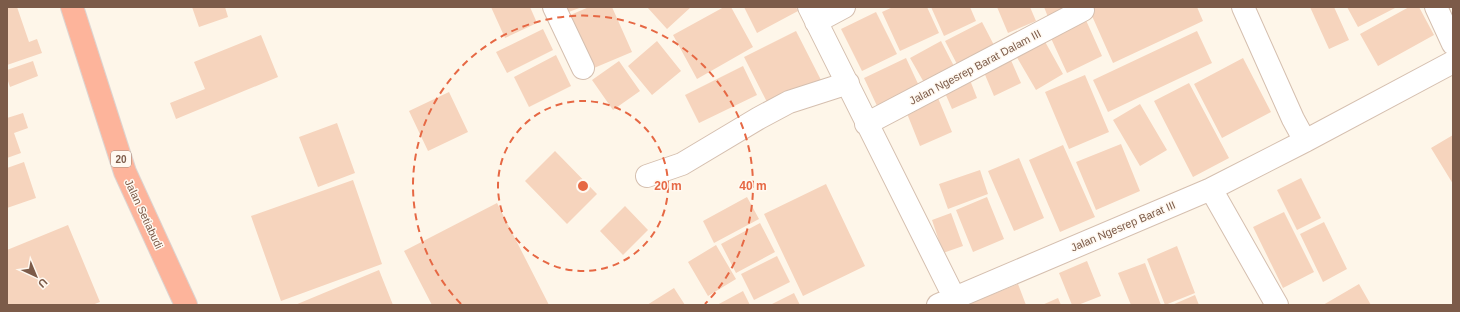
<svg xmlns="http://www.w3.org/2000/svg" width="1460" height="312" viewBox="0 0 1460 312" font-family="Arial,sans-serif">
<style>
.building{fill:#f6d4bd}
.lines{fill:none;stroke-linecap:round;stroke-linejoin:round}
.street-casing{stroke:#d5bfaf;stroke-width:24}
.highway-casing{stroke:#ddd4d0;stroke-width:24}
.street{stroke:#fff;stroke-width:22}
.highway{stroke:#fdb49b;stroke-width:22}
.ring{fill:none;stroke:#e66844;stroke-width:2;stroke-dasharray:7 5}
.labels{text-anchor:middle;stroke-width:3;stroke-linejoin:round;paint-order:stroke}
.shield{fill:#fff9f1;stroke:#a38a7b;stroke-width:1}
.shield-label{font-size:10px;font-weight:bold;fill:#7c5b49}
.street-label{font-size:11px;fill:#7c5b49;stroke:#fff9f1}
.centre{fill:#e66844;stroke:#fff9f1;stroke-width:2}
.ring-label{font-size:12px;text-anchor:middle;font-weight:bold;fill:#e66844;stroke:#fff9f1;stroke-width:3;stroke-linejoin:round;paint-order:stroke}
</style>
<rect width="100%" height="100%" fill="#fef6e9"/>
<path class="building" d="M7 7H17L29 42 37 39 42 53 7 65Z
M192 7H225L228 17 199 27Z
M491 7H530L537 23 505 38Z
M563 7H582L566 13Z
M589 7H612L632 52 594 68 568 16Z
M647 7H691L667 29Z
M724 7H731L753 47 697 79 673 35Z
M744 7H796L798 11 757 33Z
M893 7H927L939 33 900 51 882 12Z
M931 7H970L976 21 944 36Z
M997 7H1030L1036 21 1008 33Z
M1044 7H1071L1048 17Z
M1088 7H1197L1203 21 1113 63Z
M1310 7H1334L1349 40 1329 49Z
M1347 7H1397L1358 27Z
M1409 7H1419L1434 35 1378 66 1360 34Z
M876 12 897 54 862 71 841 29Z
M1085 18 1102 56 1067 73 1049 34Z
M982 22 996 49 959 68 945 41Z
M543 29 553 50 507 73 496 52Z
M796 31 823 84 771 110 744 57Z
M1197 31 1212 63 1108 112 1093 80Z
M261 35 278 77 176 119 170 103 205 89 194 62Z
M1043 38 1063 74 1036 90 1015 54Z
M657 41 681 71 652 95 628 66Z
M941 41 956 70 926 86 910 58Z
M556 55 571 86 529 107 514 77Z
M906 58 920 88 878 108 864 78Z
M1010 58 1021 83 994 96 983 70Z
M1243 58 1271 112 1222 138 1194 84Z
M33 61 38 76 10 87 7 78V70Z
M619 61 640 91 613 110 592 80Z
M743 66 757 95 699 123 685 95Z
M968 75 977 98 952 109 942 86Z
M1085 75 1109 132 1069 149 1045 92Z
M1189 83 1229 158 1193 177 1154 101Z
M449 92 468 132 428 151 409 111Z
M938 98 952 132 920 146 906 111Z
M1140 104 1167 150 1140 166 1113 120Z
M23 113 28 128 14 133 21 153 7 158V118Z
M337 123 355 173 318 187 299 137Z
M1453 135V184L1431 148Z
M1121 144 1140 191 1096 210 1076 162Z
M1063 145 1095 217 1060 232 1029 160Z
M555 151 597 194 567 224 525 181Z
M1019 158 1044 218 1014 231 988 171Z
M24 162 36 198 7 208V168Z
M980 170 988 194 948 209 939 184Z
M1301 178 1321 218 1297 230 1277 190Z
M353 180 382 264 281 301 251 216Z
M826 184 865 266 803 296 764 214Z
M747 197 759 219 714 243 703 221Z
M987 197 1004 239 973 252 956 210Z
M497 203 549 305H432L404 251Z
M625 206 648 230 623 255 600 231Z
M1284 212 1314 272 1283 288 1253 227Z
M951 213 963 246 943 253 932 220Z
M1324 222 1347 269 1323 282 1300 234Z
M760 223 775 252 736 273 721 244Z
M68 225 100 302 92 305H7V250Z
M716 245 736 279 708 296 688 262Z
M1177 246 1195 293 1165 305 1147 259Z
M777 256 790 282 754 300 741 274Z
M1087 261 1101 296 1078 305H1072L1059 273Z
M1145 263 1161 305H1131L1118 273Z
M379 270 393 305H295Z
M1018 284 1026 305H972L971 303Z
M1359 284 1371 305H1323Z
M674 288 685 305H647Z
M743 291 750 305H717Z
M794 293 800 305H770Z
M1195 295 1199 305H1172Z
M1058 298 1061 305H1042Z"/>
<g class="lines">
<g class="street-casing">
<path id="street" d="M554 7 583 68
M809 7 958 305
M1243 7 1293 119 1305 141
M1436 7 1453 44
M816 22 844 7
M866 124 1083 10
M647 176 682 164 759 118 789 102 848 83
M1211 189 1277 305
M938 305 1211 189 1305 141 1453 62"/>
</g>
<g class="highway-casing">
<path id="highway" d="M72 7 125 172 186 305"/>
</g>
<use href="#street" class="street"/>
<use href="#highway" class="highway"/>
</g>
<g class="ring">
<circle cx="583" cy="186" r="85"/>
<path d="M461 304A170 170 0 1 1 705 304"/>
</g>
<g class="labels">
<rect class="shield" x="111" y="151" width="20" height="16" rx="3"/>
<g class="shield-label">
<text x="121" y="163">20</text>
</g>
<g class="street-label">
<text transform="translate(975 67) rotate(-28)" y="4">Jalan Ngesrep Barat Dalam III</text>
<text transform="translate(144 214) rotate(65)" y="4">Jalan Setiabudi</text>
<text transform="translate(1123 226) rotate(-23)" y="4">Jalan Ngesrep Barat III</text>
</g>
</g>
<circle cx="583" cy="186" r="6" class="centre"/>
<g class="ring-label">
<text x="668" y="190">20 m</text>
<text x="753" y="190">40 m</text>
</g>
<rect width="1460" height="312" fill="none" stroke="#7c5b49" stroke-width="16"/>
<g transform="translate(36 276) rotate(136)" stroke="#fff9f1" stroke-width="3" paint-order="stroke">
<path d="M0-3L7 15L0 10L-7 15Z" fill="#7c5b49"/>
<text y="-6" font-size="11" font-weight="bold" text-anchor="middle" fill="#7c5b49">U</text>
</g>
</svg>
